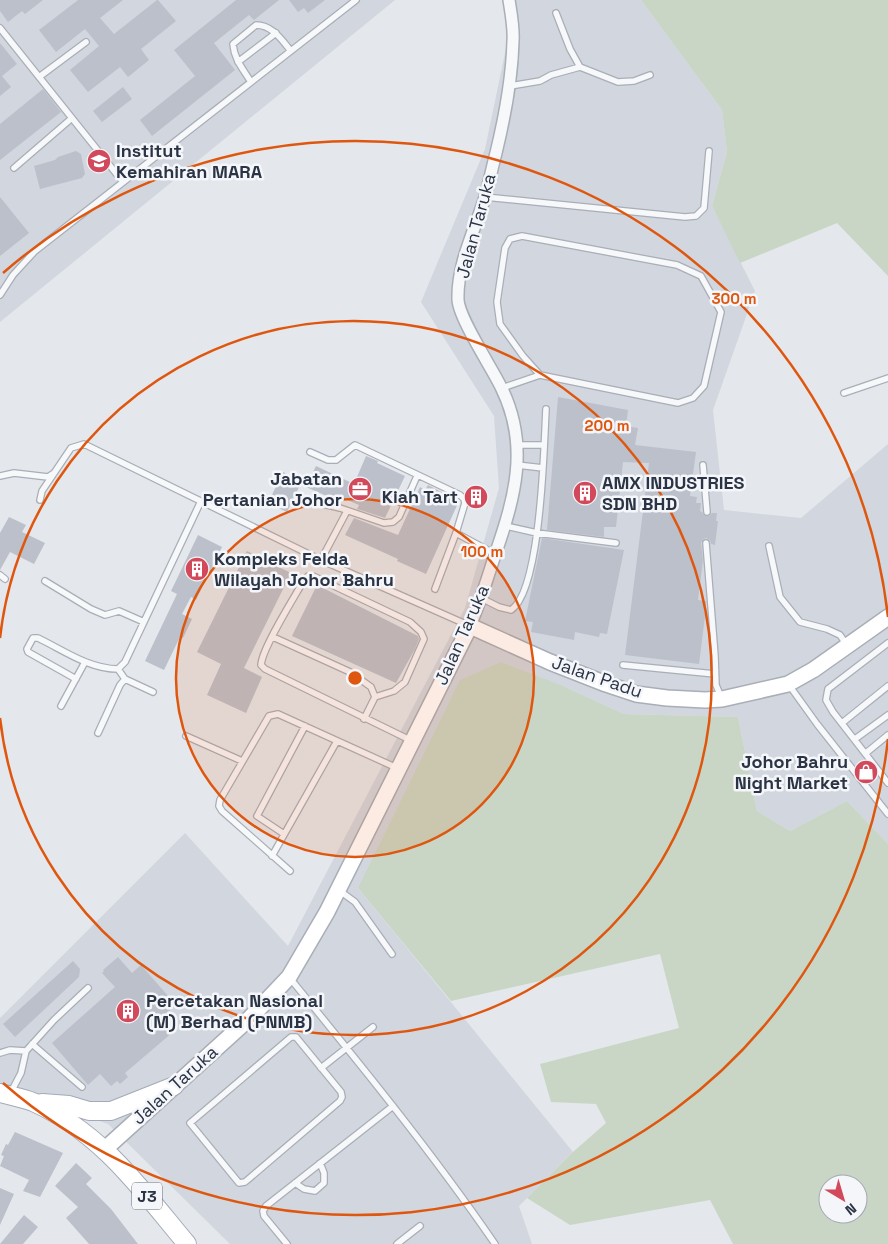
<svg xmlns="http://www.w3.org/2000/svg" width="888" height="1244" viewBox="0 0 888 1244" font-family="'Space Grotesk',sans-serif">
<style>
.built{fill:#d2d6de}
.green{fill:#c9d6c5;fill-rule:evenodd}
.building{fill:#bbc0ca}
.lines{fill:none;stroke-linecap:round;stroke-linejoin:round}
.lane-casing{stroke:#a9aeb7;stroke-width:8}
.street-casing{stroke:#a9aeb7;stroke-width:14}
.secondary-casing{stroke:#a9aeb7;stroke-width:18}
.primary-casing{stroke:#a3abb8;stroke-width:20}
.lane{stroke:#f7f8fa;stroke-width:5.5}
.street{stroke:#f7f8fa;stroke-width:11}
.secondary{stroke:#fff;stroke-width:15}
.primary{stroke:#fff;stroke-width:18}
.ring{fill:none;stroke:#df570f;stroke-width:2.5}
.labels{text-anchor:middle;stroke-width:5;stroke-linejoin:round;paint-order:stroke}
.shield{fill:#f4f6f9;stroke:#676e7b;stroke-width:1}
.shield-label{font-size:16px;font-weight:bold;fill:#2b3445}
.poi-label{font-size:18px;font-weight:bold;fill:#2b3445;stroke:#f4f6f9;text-anchor:start}
.street-label{font-size:18px;fill:#2b3445;stroke:#f4f6f9}
.centre{fill:#df570f;stroke:#f4f6f9;stroke-width:2.5}
.ring-label{font-size:15px;text-anchor:middle;font-weight:bold;fill:#df570f;stroke:#f4f6f9;stroke-width:5;stroke-linejoin:round;paint-order:stroke}
</style>
<rect width="100%" height="100%" fill="#e4e7ec"/>
<path class="built" d="M0 0H395L0 322Z
M516 0H641L722 110 727 152 712 206 755 291 713 410 724 510 801 518 888 444V844L847 801 790 831 757 811 738 717 624 714 563 686 358 888 573 1152 519 1206 532 1244H230L108 1124 0 1085V1018L185 833 288 946 465 608 499 488 494 416 421 302 485 149Z"/>
<path class="green" d="M641 0H888V276L837 223 740 263 712 206 727 152 722 110Z
M501 662 563 686 624 714 738 717 757 811 790 831 847 801 888 844V1244H733L710 1200 570 1225 527 1198 573 1152 606 1123 596 1104 551 1102 540 1064 679 1028 660 954 451 1001 358 888 460 680ZM828 1184H858V1214H828Z"/>
<path class="building" d="M0 0H43L25 14 22 11 8 22 0 11Z
M78 0H123L100 18 114 34 157 0H158L176 21 141 49 149 60 128 77 120 67 88 92 70 70 99 46 85 29 56 52 39 30Z
M236 0H279L254 20 249 15 214 43 235 70 152 136 140 120 195 76 174 50Z
M289 0H325L308 13 304 8 298 12Z
M0 43 17 64 2 76 11 87 0 96Z
M123 87 132 99 102 122 93 111Z
M43 89 61 112 0 160V124Z
M76 151 81 154 85 174 82 178 40 189 34 166 55 160 58 157Z
M0 197 29 233 0 256Z
M558 397 628 410 626 426 638 428 635 445 696 452 690 496 697 497 696 503H701L700 511 702 512 705 516H709L712 513H717L716 521H718L715 545 711 544 710 540 706 538 703 539 701 543 703 560 698 600 706 601V608L699 664 625 655 649 463 623 462 616 527H604V537L547 530Z
M366 456 378 461 377 463 405 476 385 518 357 509 359 505 338 496 336 500 306 487 316 466 354 484Z
M283 472 302 481 287 512 268 503Z
M428 485 459 501 426 574 397 561 398 559 345 535 354 518 398 535 420 487 425 490Z
M471 488 484 489 482 506 469 505Z
M9 517 26 525 22 532 45 543 34 564 10 552 0 570V533Z
M198 535 222 547 196 600 191 597 182 614 192 619 183 638 180 637 164 670 145 661 177 594 171 591Z
M542 538 624 550 607 634 600 633 599 637 575 632 574 640 531 632 533 622 525 621Z
M247 551 291 573 244 668 262 677 246 713 207 695 221 664 197 652Z
M317 585 418 636 419 639 415 649 396 683 292 636Z
M118 957 132 973 141 965 176 1005 161 1018 173 1032 125 1073 128 1077 120 1084 117 1081 111 1086 100 1074 88 1085 52 1043 115 987 102 973 104 971 103 970Z
M73 961 80 969 79 977 15 1037 3 1024Z
M15 1132 63 1153 40 1197 23 1191 29 1180 0 1166 4 1156 1 1155 6 1144 8 1145Z
M76 1163 92 1178 86 1184 111 1209 138 1244H89L66 1218 78 1207 55 1186Z
M0 1188 14 1194 0 1225Z
M24 1215 38 1227 23 1244H0Z"/>
<g class="lines">
<g class="lane-casing">
<path id="lane" d="M556 13 570 49 580 67
M0 28 123 182
M238 62 276 33
M39 77 86 42
M251 82C243 69 234 59 233 44L256 25C272 25 281 39 291 51
M510 86 540 81 551 75 580 67 618 82 634 81 650 75
M14 168 72 118
M485 197 685 217 696 216 704 208 709 151
M0 295 13 275 35 251 356 0
M502 388 540 375 678 403 693 398 704 386 721 312 701 276 677 265 522 236 510 239 505 248 497 302 500 324 523 356 540 375
M844 393 888 378
M518 445H544
M310 452 328 460H336L355 445 460 495 464 499 465 503 456 533 435 589
M517 465 543 468
M703 465 707 512
M0 476 14 473 48 477 54 473
M40 500 42 491 71 448 84 444 321 560 470 626
M305 500 340 508 384 523 393 522 399 517 417 476
M506 526 537 533 616 543
M456 533 495 554
M706 543 715 656 716 685 721 697
M769 546 780 597 800 622 827 629 840 635 846 644
M321 560 347 511
M0 575 5 579
M45 581 91 609 105 615 119 611 144 622
M481 598 499 607 511 610C541 591 544 446 546 409
M273 637 350 672 371 687 375 697 364 719
M888 643 828 689 826 700 833 712 888 783
M623 665 715 674
M76 679 28 652 27 649 33 638H38C63 650 89 669 118 669L125 662 201 501
M125 679 153 692
M789 685 817 724 888 814
M375 697 394 691 405 682 424 639 421 632 410 622 313 576H308L304 580C294 598 262 648 261 665L265 669 412 741
M61 706 85 662
M842 723 888 686
M98 733 120 685 125 679 118 669
M186 736 242 761
M855 739 888 715
M866 753 888 735
M284 834 257 816 305 726
M272 856 337 741
M290 871 222 811 219 806 220 800 269 716 278 714 397 768
M340 891 355 902 392 954
M289 977C360 1064 431 1151 495 1244
M291 1037H296L341 1092 342 1097 340 1101 245 1182 239 1183 190 1123Z
M32 1044 82 1087
M0 1053 10 1050 26 1051
M321 1068 373 1027
M10 1094 21 1073 26 1051 54 1020 88 988
M295 1183 304 1189 315 1191 324 1183V1173L320 1163
M287 1244 264 1216 263 1211 266 1206 393 1106
M397 1244 420 1226"/>
</g>
<g class="street-casing">
<path id="street" d="M470 626C480 603 487 579 495 555 515 497 530 445 501 387 492 368 458 317 458 299 457 264 475 230 485 197 489 183 492 168 496 153 505 116 512 80 513 41 514 28 511 13 509 0"/>
</g>
<g class="secondary-casing">
<path id="secondary" d="M105 1149 251 1017 289 977 327 912 470 626 550 662 606 684 636 694 667 698 705 700 722 699 788 684 813 670 888 617"/>
</g>
<g class="primary-casing">
<path id="primary" d="M0 1093C11 1096 23 1098 33 1102 102 1133 140 1188 187 1244
M42 1103 69 1105 89 1111H111L174 1086"/>
</g>
<use href="#lane" class="lane"/>
<use href="#street" class="street"/>
<use href="#secondary" class="secondary"/>
<use href="#primary" class="primary"/>
</g>
<circle cx="355" cy="678" r="179" fill="#df570f" fill-opacity=".12"/>
<g class="ring">
<circle cx="355" cy="678" r="179"/>
<path d="M0 638A357 357 0 1 1 0 718"/>
<path d="M888 739A536 536 0 0 1 3 1083M3 273A536 536 0 0 1 888 617"/>
</g>
<defs>
<g id="university-disc" transform="scale(1.25)"><circle r="9.5" fill="#d1495b" stroke="#f4f6f9"/><path d="M0-5L7-2L0 1L-7-2ZM-4 1L0 2.5L4 1V4Q0 6-4 4Z" fill="#fff"/></g>
<g id="office-disc" transform="scale(1.25)"><circle r="9.5" fill="#d1495b" stroke="#f4f6f9"/><path d="M-6-3h4V-5.5h4V-3h4V5H-6ZM-1-4.5V-3h2v-1.5ZM-6 0V1H6V0Z" fill="#fff"/></g>
<g id="building-disc" transform="scale(1.25)"><circle r="9.5" fill="#d1495b" stroke="#f4f6f9"/><path d="M-4-6H4V6H1V3H-1V6H-4ZM-2.5-4.3h1.7v1.8h-1.7ZM.8-4.3h1.7v1.8H.8ZM-2.5-1h1.7V.8h-1.7ZM.8-1h1.7V.8H.8Z" fill="#fff"/></g>
<g id="shop-disc" transform="scale(1.25)"><circle r="9.5" fill="#d1495b" stroke="#f4f6f9"/><path d="M-5-2.5h2.3a2.7 3.5 0 0 1 5.4 0H5L5.5 6h-11ZM-1.5-2.5h3a1.5 2.3 0 0 0-3 0Z" fill="#fff"/></g>
</defs>
<g fill-rule="evenodd">
<use href="#university-disc" x="99" y="161"/>
<use href="#office-disc" x="360" y="489"/>
<use href="#building-disc" x="585" y="493"/>
<use href="#building-disc" x="476" y="497"/>
<use href="#building-disc" x="197" y="569"/>
<use href="#shop-disc" x="866" y="772"/>
<use href="#building-disc" x="128" y="1011"/>
</g>
<g class="labels">
<rect class="shield" x="132" y="1182.5" width="30" height="27" rx="4"/>
<g class="shield-label">
<text x="147" y="1202">J3</text>
</g>
<g class="poi-label">
<text x="116" y="157">Institut<tspan x="116" dy="21">Kemahiran MARA</tspan></text>
<text x="342" y="485" text-anchor="end">Jabatan<tspan x="342" dy="21">Pertanian Johor</tspan></text>
<text x="602" y="489">AMX INDUSTRIES<tspan x="602" dy="21">SDN BHD</tspan></text>
<text x="458" y="503" text-anchor="end">Kiah Tart</text>
<text x="214" y="565">Kompleks Felda<tspan x="214" dy="21">Wilayah Johor Bahru</tspan></text>
<text x="848" y="768" text-anchor="end">Johor Bahru<tspan x="848" dy="21">Night Market</tspan></text>
<text x="146" y="1007">Percetakan Nasional<tspan x="146" dy="21">(M) Berhad (PNMB)</tspan></text>
</g>
<g class="street-label">
<text transform="translate(476 226) rotate(-75)" y="6">Jalan Taruka</text>
<text transform="translate(462 635) rotate(-66)" y="6">Jalan Taruka</text>
<text transform="translate(597 677) rotate(19)" y="6">Jalan Padu</text>
<text transform="translate(175 1085) rotate(-42)" y="6">Jalan Taruka</text>
</g>
</g>
<circle cx="355" cy="678" r="8" class="centre"/>
<g class="ring-label">
<text x="734" y="304">300 m</text>
<text x="607" y="431">200 m</text>
<text x="482" y="557">100 m</text>
</g>
<g transform="translate(843 1199) rotate(142)"><circle r="24" fill="#f4f6f9" stroke="#a4a8b1"/>
<path d="M0-4L9 19L0 12L-9 19Z" fill="#d1495b"/>
<text y="-8" font-size="14" font-weight="bold" text-anchor="middle" fill="#2b3445">N</text>
</g>
</svg>
